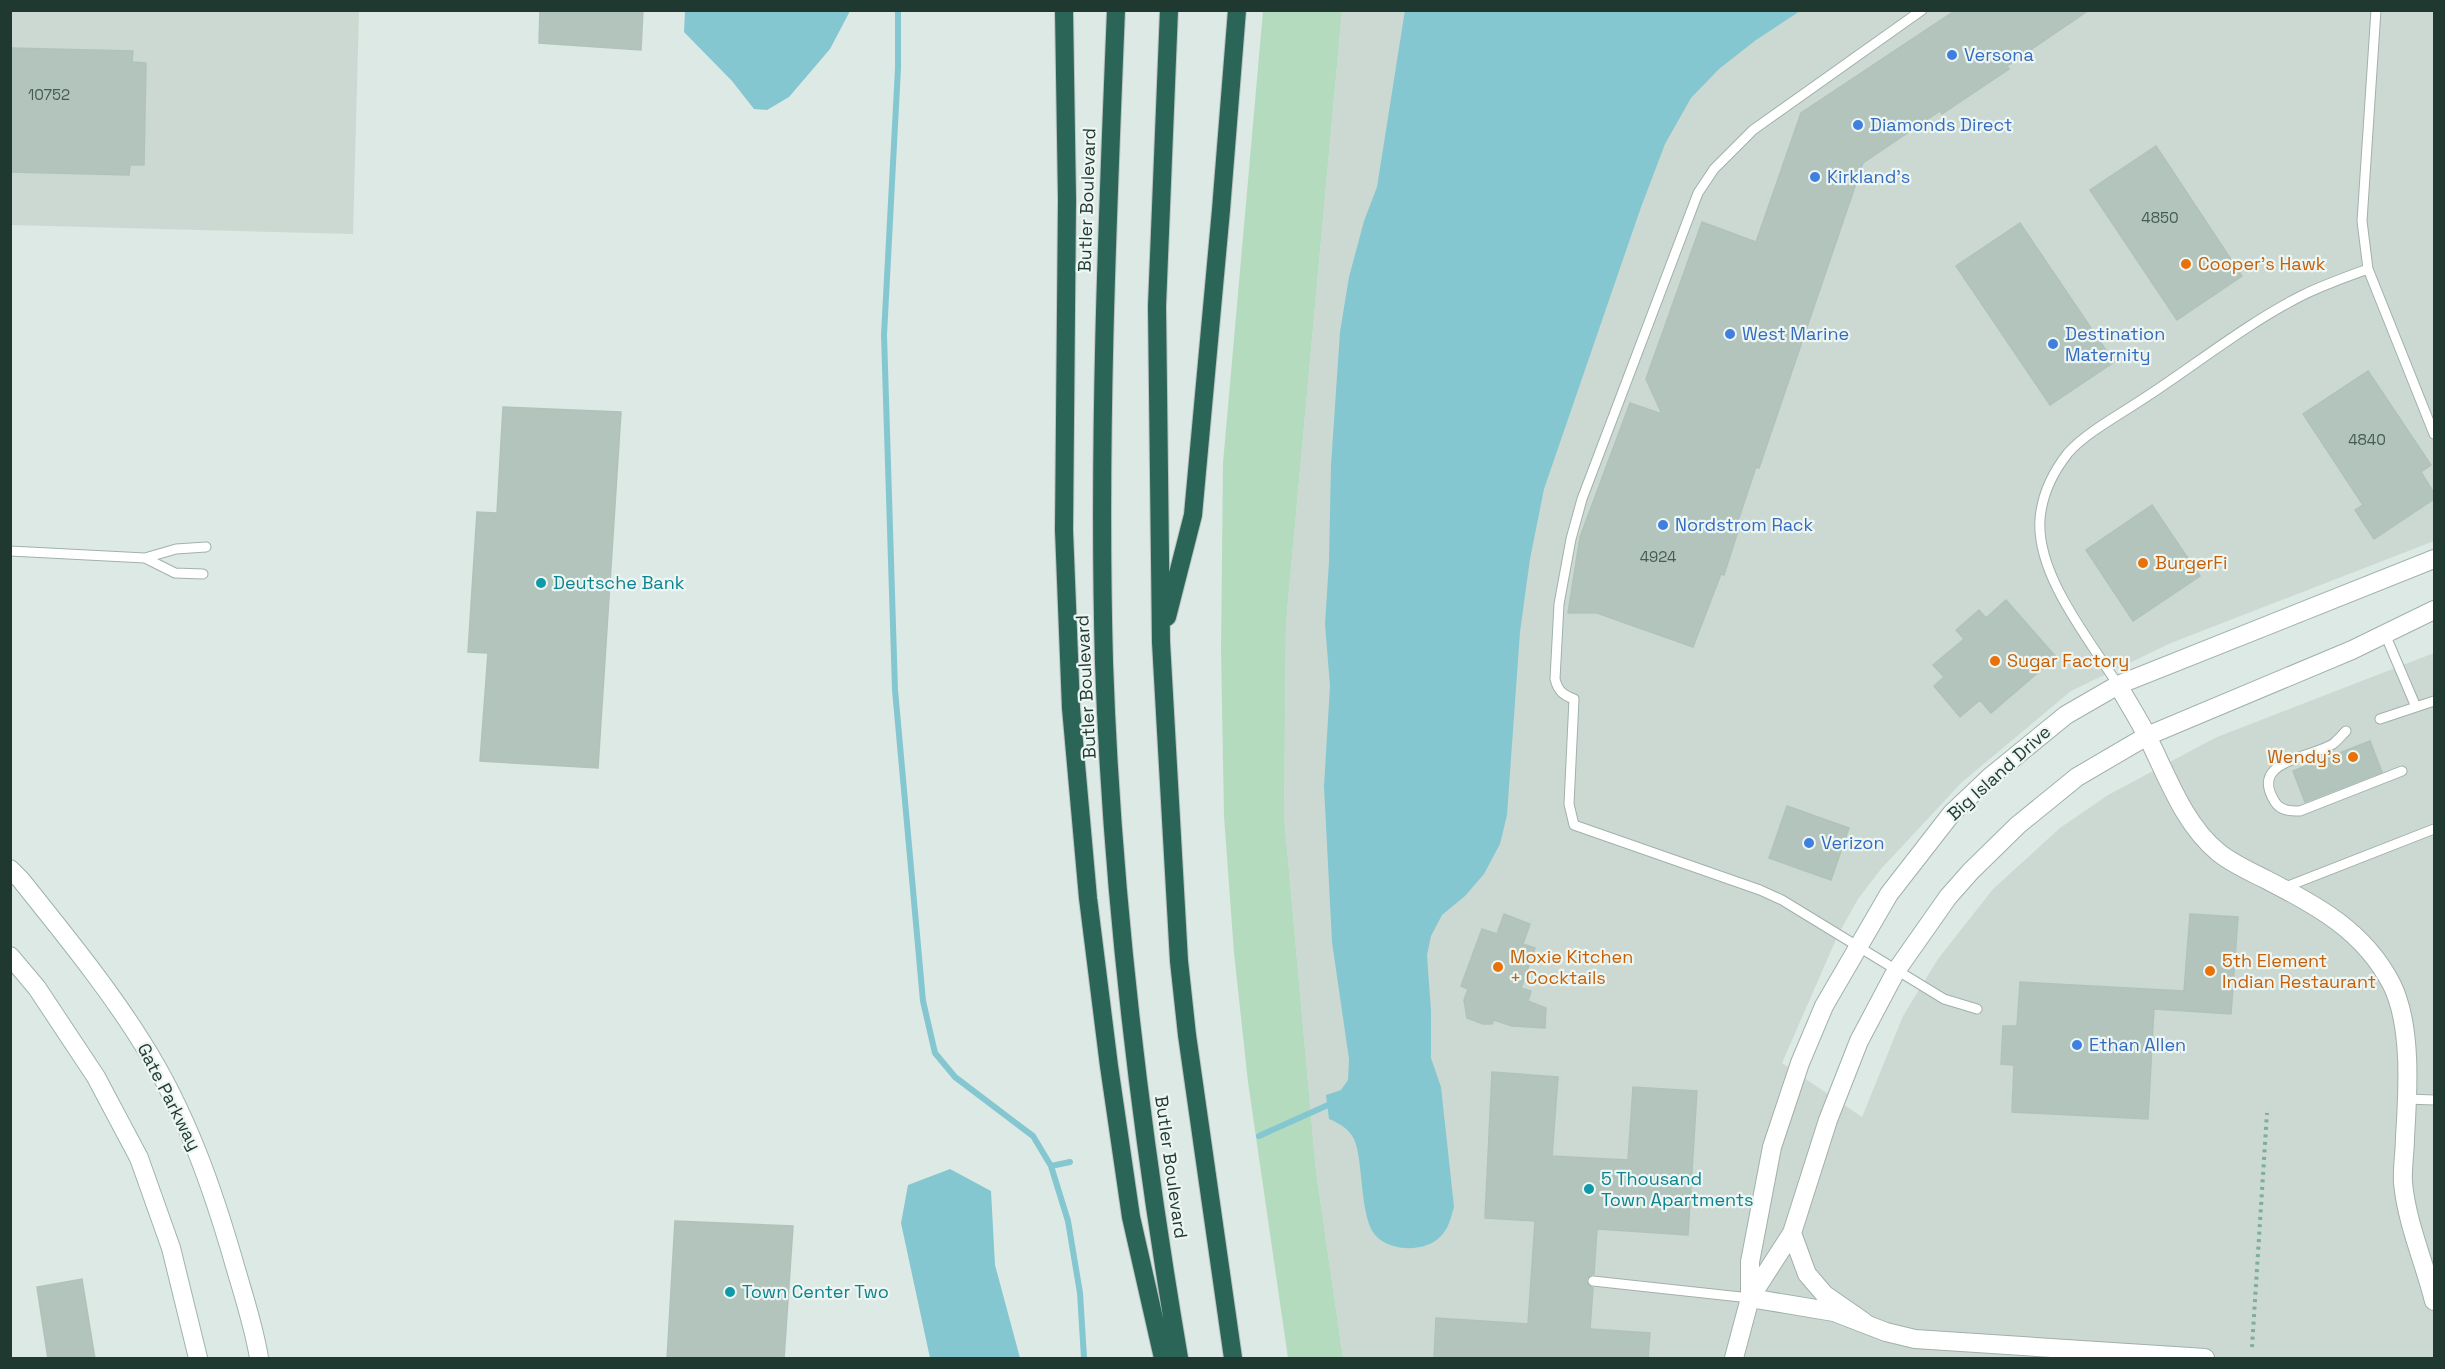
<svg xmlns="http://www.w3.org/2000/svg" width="2445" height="1369" viewBox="0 0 2445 1369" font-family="'Space Grotesk',sans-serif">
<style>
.built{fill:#ccd9d2}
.green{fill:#b5dbbe}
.water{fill:#84c7d0}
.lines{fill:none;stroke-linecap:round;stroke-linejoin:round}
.stream{stroke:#84c7d0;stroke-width:6}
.building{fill:#b3c4bc;stroke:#b0c3ba;stroke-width:1.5}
.service-casing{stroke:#a0b1ab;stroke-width:11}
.minor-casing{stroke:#a0b1ab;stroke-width:20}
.tertiary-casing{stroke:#a0b1ab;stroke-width:20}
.secondary-casing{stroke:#9db5ab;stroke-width:20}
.motorway-casing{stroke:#bcc4c1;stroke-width:20}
.path{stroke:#7dad9d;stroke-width:4;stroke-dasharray:3 4.5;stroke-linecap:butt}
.service{stroke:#fff;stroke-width:9}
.minor{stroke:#fff;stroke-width:18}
.tertiary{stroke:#fff;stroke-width:18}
.secondary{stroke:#fff;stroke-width:18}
.motorway{stroke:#2b6557;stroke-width:18}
.shop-dot{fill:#3f7fe0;stroke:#edf6f2;stroke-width:2}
.food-dot{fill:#e8710a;stroke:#edf6f2;stroke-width:2}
.culture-dot{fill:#0f9aa8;stroke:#edf6f2;stroke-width:2}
.labels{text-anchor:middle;stroke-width:4.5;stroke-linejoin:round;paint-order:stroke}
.number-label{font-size:15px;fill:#445c54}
.shop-label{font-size:18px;fill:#366cbe;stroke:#edf6f2;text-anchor:start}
.street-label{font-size:18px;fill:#1f3931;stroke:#edf6f2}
.food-label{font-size:18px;fill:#c56008;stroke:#edf6f2;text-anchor:start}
.culture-label{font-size:18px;fill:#0d838f;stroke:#edf6f2;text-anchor:start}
</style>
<rect width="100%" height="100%" fill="#dde9e4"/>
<path class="built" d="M11 11H359L353 234 11 225Z
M1342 11H2434V541L2171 643 2071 691 1961 783 1881 869 1858 899 1838 935 1782 1063 1862 1117 1903 1016 1938 959 1993 889 2060 828 2108 795 2217 737 2434 653V1358H1343L1316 1171 1284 815 1286 623Z"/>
<path class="green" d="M1263 11H1342L1286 623 1284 815 1316 1171 1343 1358H1288L1248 1082 1234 953 1224 816 1221 650 1223 463Z"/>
<path class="water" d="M1405 10 1800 11 1756 40 1719 69 1691 98 1665 144 1640 210 1544 489 1530 559 1520 632 1507 815 1500 844 1484 874 1465 896 1442 915 1431 936 1427 955 1431 1011V1058L1441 1087 1454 1207C1451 1217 1449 1228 1441 1236 1427 1252 1392 1252 1377 1237 1359 1221 1364 1161 1354 1139 1349 1129 1339 1123 1329 1119L1326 1095 1341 1090 1348 1080 1349 1059 1332 942 1324 786 1330 686 1325 624 1329 562 1331 465 1340 332 1349 277 1364 221 1377 187Z
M685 11V10L850 11 830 49 789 97 767 110 754 109 732 81 684 32Z
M950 1169 991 1191 995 1265 1020 1358H930L901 1223 908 1185Z"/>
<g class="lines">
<path class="stream" d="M898 10V68L884 335 895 690 923 1001 935 1053 955 1077 1033 1136 1051 1166 1068 1221 1080 1293 1084 1358
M1259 1136 1328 1105
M1051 1166 1070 1162"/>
</g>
<path class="building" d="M540 10H643L641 50 539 43Z
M1956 10H2089L2007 66 2009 69 1942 114 1940 111 1863 163 1759 468 1756 467 1737 524 1740 525 1724 575 1721 574 1693 647 1597 613H1568L1580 537 1630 403 1662 414 1646 379 1702 222 1756 242 1801 113Z
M10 48 133 51 132 62 146 63 144 165H130L129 175 10 172Z
M2156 146 2242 276 2177 320 2090 190Z
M2020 223 2114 362 2050 405 1956 266Z
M2368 371 2431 465 2421 472 2434 493V499L2374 539 2355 510 2363 505 2303 414Z
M503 407 621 412 598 768 480 761 488 653 468 652 477 512 497 513Z
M2152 505 2200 576 2133 621 2086 550Z
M2006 600 2056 657 1991 713 1980 700 1960 717 1934 686 1944 677 1933 665 1964 639 1956 630 1979 610 1986 618Z
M2370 741 2382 772 2305 802 2293 771Z
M1787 806 1849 828 1831 880 1769 858Z
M1504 914 1530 924 1523 944 1535 948 1521 988 1531 991 1528 1001 1546 1008 1545 1028 1512 1026 1494 1020 1492 1024H1483L1467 1018 1464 1000 1468 989 1461 986 1482 929 1497 934Z
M2190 914 2238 917 2231 1014 2154 1009 2148 1119 2012 1112 2014 1065 2001 1064 2003 1026H2017L2020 982 2184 991Z
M1492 1072 1558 1077 1552 1156 1628 1160 1633 1087 1697 1091 1688 1235 1597 1229 1594 1274 1590 1275 1586 1280 1589 1286 1593 1288 1590 1329 1650 1333 1648 1359H1434L1436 1318 1528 1324 1535 1221 1485 1218Z
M675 1221 793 1226 784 1359H667Z
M82 1279 95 1359H48L37 1287Z"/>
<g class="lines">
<g class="service-casing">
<path id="service" d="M1922 10 1753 130 1714 169 1698 193 1582 499 1571 539 1559 604 1555 679C1558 691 1563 695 1574 699L1569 804 1574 825 1760 890 1782 900 1944 999 1977 1009
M2376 10 2362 221 2368 269 2434 434
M10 551 145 558 176 549 206 547
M145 558 175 573 203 574
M2385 634 2416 707
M2118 685C2089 639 2036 575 2040 519 2042 495 2053 472 2068 453 2086 432 2126 411 2149 395 2199 362 2248 323 2301 296 2323 285 2346 277 2368 269
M2380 719 2434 701
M2346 731C2342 735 2337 741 2333 744 2311 758 2248 760 2275 802 2281 811 2290 811 2300 811L2402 771
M2283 888 2434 829
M2407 1099 2434 1100
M1593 1281 1750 1298"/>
</g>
<g class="minor-casing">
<path id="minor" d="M2118 685C2128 703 2140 721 2149 740 2168 778 2184 824 2218 852 2231 863 2249 871 2265 879 2317 906 2364 930 2392 985 2412 1026 2408 1091 2405 1137 2405 1152 2402 1168 2403 1183 2407 1224 2424 1261 2434 1301
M1750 1298 1834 1312 1886 1332 1915 1339 2205 1358"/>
</g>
<g class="tertiary-casing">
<path id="tertiary" d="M1792 1233 1807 1274 1825 1295 1864 1322
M1750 1298 1792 1233 1828 1120 1859 1041 1896 971 1948 897 1971 871 2018 825 2077 777 2147 736 2352 650 2434 610
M1734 1358 1750 1298V1262L1772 1147 1800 1063 1824 1006 1889 894 1952 813 1990 777 2066 715 2118 685 2434 559"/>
</g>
<g class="secondary-casing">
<path id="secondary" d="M10 869 21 880C63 933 107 986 143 1044 186 1112 213 1189 235 1266 244 1297 254 1327 259 1358
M10 956 37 988 96 1077 139 1158 171 1248 198 1358"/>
</g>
<g class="motorway-casing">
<path id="motorway" d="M1064 10 1067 200 1064 530 1071 708 1088 898 1109 1066 1131 1217 1163 1358
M1116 10C1107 228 1098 445 1104 663 1112 896 1140 1129 1179 1358
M1169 10 1157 306 1161 642 1179 961 1187 1035 1233 1358
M1167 617 1193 515 1221 210 1237 10"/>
</g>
<path class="path" d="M2252 1347 2267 1113"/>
<use href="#service" class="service"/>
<use href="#minor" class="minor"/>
<use href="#tertiary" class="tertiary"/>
<use href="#secondary" class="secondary"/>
<use href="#motorway" class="motorway"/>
</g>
<g class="shop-dot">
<circle cx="1952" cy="55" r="6"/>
<circle cx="1858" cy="125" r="6"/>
<circle cx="1815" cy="177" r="6"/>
<circle cx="1730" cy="334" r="6"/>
<circle cx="2053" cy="344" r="6"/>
<circle cx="1663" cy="525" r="6"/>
<circle cx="1809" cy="843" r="6"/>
<circle cx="2077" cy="1045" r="6"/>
</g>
<g class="food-dot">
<circle cx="2186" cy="264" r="6"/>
<circle cx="2143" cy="563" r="6"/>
<circle cx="1995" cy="661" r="6"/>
<circle cx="2353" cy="757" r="6"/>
<circle cx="1498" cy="967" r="6"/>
<circle cx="2210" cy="971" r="6"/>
</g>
<g class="culture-dot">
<circle cx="541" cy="583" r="6"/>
<circle cx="1589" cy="1189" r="6"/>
<circle cx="730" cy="1292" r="6"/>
</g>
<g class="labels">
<g class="number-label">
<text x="49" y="100">10752</text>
<text x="2160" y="223">4850</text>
<text x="2367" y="445">4840</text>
<text x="1658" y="562">4924</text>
</g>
<g class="shop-label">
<text x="1964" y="61">Versona</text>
<text x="1870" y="131">Diamonds Direct</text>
<text x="1827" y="183">Kirkland's</text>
<text x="1742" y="340">West Marine</text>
<text x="2065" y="340">Destination<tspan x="2065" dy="21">Maternity</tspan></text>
<text x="1675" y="531">Nordstrom Rack</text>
<text x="1821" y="849">Verizon</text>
<text x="2089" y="1051">Ethan Allen</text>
</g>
<g class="street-label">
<text transform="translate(1087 200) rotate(-88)" y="6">Butler Boulevard</text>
<text transform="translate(1086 687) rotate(-93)" y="6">Butler Boulevard</text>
<text transform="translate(1999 773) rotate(-42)" y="6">Big Island Drive</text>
<text transform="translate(169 1097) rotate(63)" y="6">Gate Parkway</text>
<text transform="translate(1171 1167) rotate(82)" y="6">Butler Boulevard</text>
</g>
<g class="food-label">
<text x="2198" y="270">Cooper's Hawk</text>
<text x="2155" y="569">BurgerFi</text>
<text x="2007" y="667">Sugar Factory</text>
<text x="2341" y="763" text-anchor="end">Wendy's</text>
<text x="1510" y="963">Moxie Kitchen<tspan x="1510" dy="21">+ Cocktails</tspan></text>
<text x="2222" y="967">5th Element<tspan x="2222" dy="21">Indian Restaurant</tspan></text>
</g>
<g class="culture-label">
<text x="553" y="589">Deutsche Bank</text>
<text x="1601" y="1185">5 Thousand<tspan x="1601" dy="21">Town Apartments</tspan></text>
<text x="742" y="1298">Town Center Two</text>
</g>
</g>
<rect width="2445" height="1369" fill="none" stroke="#1f3931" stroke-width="24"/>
</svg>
